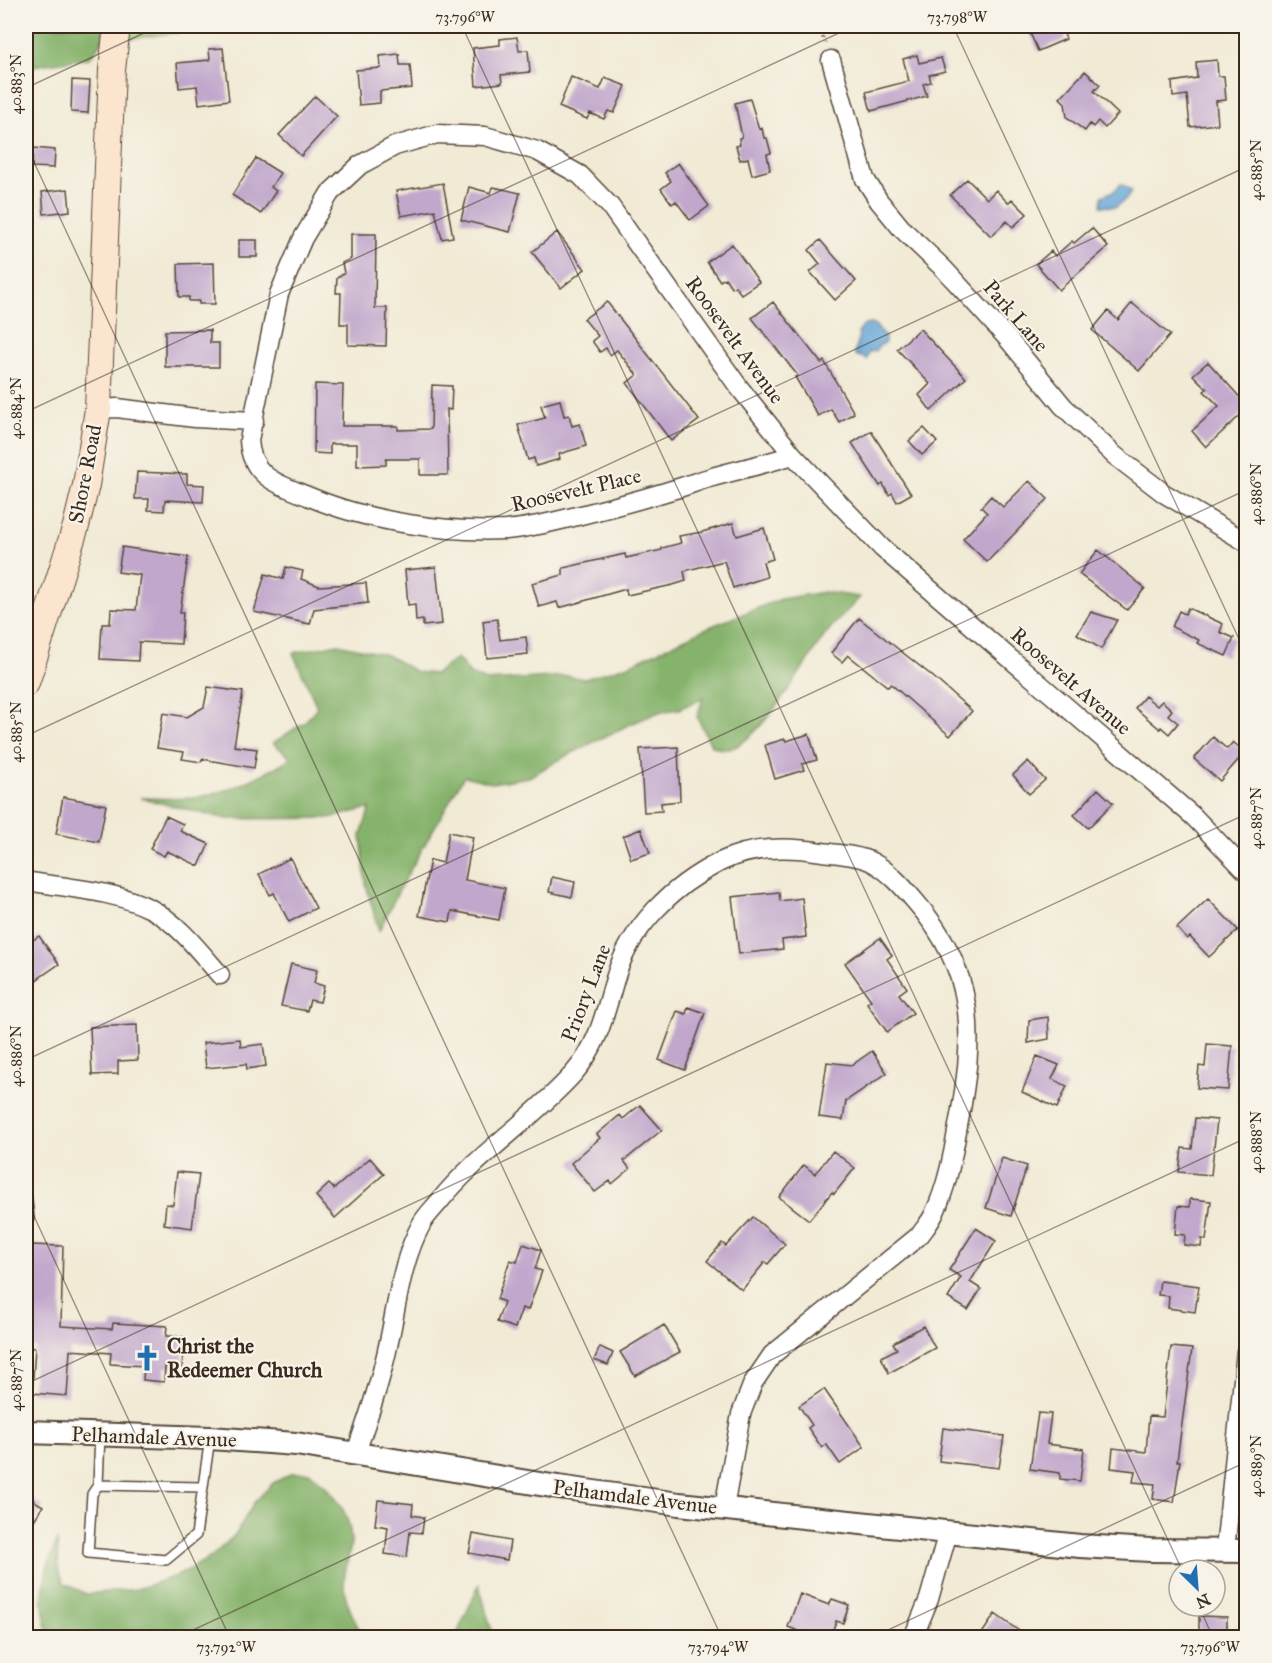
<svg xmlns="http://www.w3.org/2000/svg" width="1272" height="1663" viewBox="0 0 1272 1663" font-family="'IM FELL Great Primer',serif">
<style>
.green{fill:#a9d17c;stroke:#727e4d;stroke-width:1.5}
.forest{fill:#86b36c;stroke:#606e45;stroke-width:1.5}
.water{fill:#64a4d7;stroke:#50677a;stroke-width:1.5}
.building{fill:#c1a7cc}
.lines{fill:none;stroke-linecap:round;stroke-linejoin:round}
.service-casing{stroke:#564739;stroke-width:12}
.minor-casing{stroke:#564739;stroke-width:21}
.tertiary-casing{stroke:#564739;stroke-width:26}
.secondary-casing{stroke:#564739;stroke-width:28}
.path{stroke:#564739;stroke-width:3;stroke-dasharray:1.5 4.5;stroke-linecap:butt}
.service{stroke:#fff;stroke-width:9}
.minor{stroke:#fff;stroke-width:18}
.tertiary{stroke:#fff;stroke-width:22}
.secondary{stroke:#fce5cf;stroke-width:26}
.ticks{fill:none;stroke:#3b2a1e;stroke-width:1.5;stroke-opacity:0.45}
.labels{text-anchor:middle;stroke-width:4.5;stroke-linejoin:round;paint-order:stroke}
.street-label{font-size:21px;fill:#3b2a1e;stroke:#f7f3e8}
.poi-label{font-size:21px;font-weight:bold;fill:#3b2a1e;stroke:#f7f3e8;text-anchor:start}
.neatline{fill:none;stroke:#3b2a1e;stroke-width:2}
.ticks-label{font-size:15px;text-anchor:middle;fill:#3b2a1e}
</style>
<rect width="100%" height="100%" fill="#f7f3e8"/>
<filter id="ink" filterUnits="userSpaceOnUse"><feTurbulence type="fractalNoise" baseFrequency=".0167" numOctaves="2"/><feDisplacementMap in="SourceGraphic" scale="12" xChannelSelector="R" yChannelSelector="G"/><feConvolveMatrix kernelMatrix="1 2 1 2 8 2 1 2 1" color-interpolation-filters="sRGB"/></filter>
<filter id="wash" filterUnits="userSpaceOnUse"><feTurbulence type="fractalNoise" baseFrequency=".008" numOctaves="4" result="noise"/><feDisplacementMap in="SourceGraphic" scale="24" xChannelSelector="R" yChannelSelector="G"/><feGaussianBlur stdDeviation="1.35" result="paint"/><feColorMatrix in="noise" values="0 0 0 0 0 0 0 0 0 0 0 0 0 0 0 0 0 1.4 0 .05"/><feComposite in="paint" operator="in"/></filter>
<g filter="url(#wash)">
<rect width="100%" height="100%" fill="#f1ead5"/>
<path class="green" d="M26 26H232L26 51Z"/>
<path class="forest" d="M26 26H105L102 41 90 58 26 67Z
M824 592 860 597C848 611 833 623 823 638 803 665 761 741 729 749 722 750 717 748 711 745L697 717 703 698 679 709 659 712 626 726 566 756 529 777 492 783 464 776 401 886 379 931 366 885 361 835 370 808 329 818 226 819 141 798C159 798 179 800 197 797 231 792 262 776 291 758L273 743 305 722 317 707 293 653 338 644 387 655 416 672 435 674 457 658 470 674 486 681 568 676 585 679 629 665 707 628 781 599Z
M309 1472C332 1489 350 1510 351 1540 351 1555 343 1571 344 1586 345 1602 356 1625 364 1637H48L42 1600 47 1568 57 1540 59 1570 64 1583 86 1594 136 1589 177 1576 211 1557 236 1534 253 1504 273 1483 292 1473Z
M479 1585 492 1632 489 1637H453L456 1636Z"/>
<path class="water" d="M1121 184 1132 191 1127 198 1116 207 1101 206 1102 196 1114 191Z
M870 324 875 325 885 337V343L879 346 876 351 869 352 867 359 855 355C854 347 861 342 858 333L864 325Z"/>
<g id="blocks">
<path class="building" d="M1027 26H1061L1066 39 1038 51Z
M517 37 519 51 528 50 530 72 501 75 502 83 476 86 473 48 500 45V39Z
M223 48 229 100 199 104 197 86 179 88 177 63 210 60 209 49Z
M399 54 400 65H410L412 88 380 91V103L359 105 356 70 381 68 380 56Z
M917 55 919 63 941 58 945 71 929 75 931 82 923 84 927 96 871 111 866 92 909 81 903 59Z
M1217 60 1218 76H1224L1226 100 1216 101 1218 124 1190 127 1187 95 1173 97 1172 82 1197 78 1196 62Z
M1085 71 1100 85 1094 91 1118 114 1105 128 1098 121 1093 127 1090 124 1085 131 1067 117 1065 103 1060 98Z
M571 77 600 89 605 78 626 86 614 113 608 111 604 119 590 113 587 119 559 107Z
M72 80 90 81 88 113 71 112Z
M315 96 337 116 301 156 279 135Z
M750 99 759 129 762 128 764 138H767L771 153 767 154 770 170 752 175 748 158 740 160 736 146 740 145 739 138 742 137 735 103Z
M33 148 55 150 54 168 32 167Z
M256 158 280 173 271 187 276 191 261 214 232 195Z
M678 163 709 206 690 220 676 201 672 204 661 189 671 181 665 173Z
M967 179 987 199 996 190 1008 203 1012 199 1027 214 1013 227 1007 221 991 236 950 195Z
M443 183 453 237 442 239 435 210 401 216 396 191Z
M469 187 491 193 493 187 520 193 510 232 461 220Z
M68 189 70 211 44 214 42 192Z
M1092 228 1108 247 1059 290 1036 264 1051 251 1055 256 1072 241 1074 243Z
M557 232 585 269 561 288 532 252Z
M351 234H376L375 308H387L386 346 348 345V324H340L341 293H336L337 278 344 273 342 263 351 259Z
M239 240H257V257H239Z
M820 240 856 281 835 300 810 272 820 264 809 250Z
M732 244 759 282 741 294 735 286 732 288 725 278 720 281 707 262Z
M214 263 215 304H199V301H189V297H179L178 264Z
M607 302 699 420 671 441 627 383 637 375 617 350 610 355 606 348 600 352 592 341 598 336 584 319Z
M773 302 821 363 824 361 854 413 839 422 831 409 818 416 795 377 798 376 752 318Z
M1132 303 1170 335 1139 371 1092 330 1108 311 1118 320Z
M920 329 966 378 931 411 919 395 930 384 897 349Z
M210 330V343H219V367H165V331Z
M1208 362 1246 404V410L1206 447 1192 431 1219 406 1204 391 1207 389 1193 375Z
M315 384 343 385 342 426H398V430L431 429 432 385 452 386 451 410 447 409 448 475H420V459H386V465L357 466V444H330V454L314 453Z
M560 400 564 416 569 415 572 426 580 424 586 446 559 454 560 459 536 466 534 458 528 460 518 425 545 418 541 405Z
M924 428 937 442 922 455 909 441Z
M871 431 911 494 897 502 892 493 889 495 883 484 880 486 852 443Z
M137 472 187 474V484L204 485 203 502 165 500 164 511 148 510 149 499H135Z
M1029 481 1048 499 987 562 963 539 987 513 981 507 991 496 1003 507Z
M733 523 737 536 764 528 773 559 763 562 767 577 733 588 724 561 684 571 686 581 673 585 627 595 626 589 559 608 557 602 539 607 532 583 563 575V568L625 554 626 558 662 550V548L681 543 679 536 702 532Z
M122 547 188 557 180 613H183L181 644 139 642 138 661 100 659 102 624H110L111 609 136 610 140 575 118 572Z
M1098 550 1145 588 1127 610 1079 574Z
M286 567 303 571 301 579 319 586 366 583 368 603 314 609 310 624 254 612 265 574 283 579Z
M436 567 442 624 423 626V620L416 621 415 604 408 605 405 570Z
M1188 608 1223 624 1220 632 1234 638 1226 656 1197 643 1199 640 1172 627 1179 611 1185 614Z
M1091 612 1117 620 1101 649 1077 634Z
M859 618 931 675 972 711 950 736 891 684 888 687 848 655 842 662 831 653Z
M497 619 500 640 526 637 528 654 487 658 483 621Z
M208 687 243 692 234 746 257 749 254 768 202 759 201 762 182 759 184 752 157 748 163 713 187 717 204 707Z
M1145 696 1157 706 1162 701 1172 710 1168 715 1178 723 1169 734 1161 727 1160 729 1135 708Z
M809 734 817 760 802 764 804 770 775 779 765 745 785 739 786 741Z
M1213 737 1227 749 1233 742 1245 752 1220 781 1194 759Z
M678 747 680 801 661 803 662 811 644 812 640 749Z
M1028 761 1045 780 1029 794 1013 775Z
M1098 789 1113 803 1088 828 1074 815Z
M63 797 106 805 99 842 56 834Z
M166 816 183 824 180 831 209 844 199 866 167 851 164 856 150 849Z
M641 829 650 853 631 859 623 836Z
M449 832 473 837 465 880 505 888 499 920 452 911 450 922 419 916 430 860 443 863Z
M290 858 316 908 289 922 274 893 270 895 259 874Z
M552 877 575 882 572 897 549 892Z
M779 892 780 901 802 898 806 937 782 940 783 949 739 954 732 897Z
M1208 899 1238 930 1209 957 1190 937 1187 939 1177 928Z
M39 936 59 964 26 987V945Z
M880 938 892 955 887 959 907 988 899 994 913 1013 887 1032 867 1003 871 1000 845 963Z
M291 964 317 970 314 983 324 986 320 1002 310 1000 307 1011 281 1006Z
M688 1007 705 1013 685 1070 659 1060 677 1011 686 1014Z
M1048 1017 1049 1039 1028 1043 1029 1020Z
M137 1025 138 1060 118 1061V1074L92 1075 90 1027Z
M240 1039 241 1047 263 1044 266 1066 247 1069 246 1064 206 1068 203 1043Z
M1207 1044 1232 1046 1228 1090 1197 1088 1199 1066 1205 1067Z
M872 1051 887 1073 846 1101 843 1120 819 1117 827 1062 852 1065Z
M1037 1056 1059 1065 1052 1079 1067 1086 1057 1108 1022 1092Z
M640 1105 662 1130 624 1161 630 1169 612 1184 610 1181 595 1192 571 1163 600 1138 597 1134 620 1115 623 1119Z
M1195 1118 1217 1120 1211 1175 1179 1172 1182 1148 1192 1149Z
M833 1151 855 1168 834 1194 832 1192 809 1220 779 1197 804 1165 815 1174Z
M370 1158 384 1174 335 1218 316 1196 329 1184 334 1189Z
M1002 1158 1027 1166 1011 1216 986 1208Z
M177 1172 199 1174 192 1228 164 1224 166 1204 173 1205Z
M1190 1199 1211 1201 1206 1240 1202 1239 1201 1247 1184 1245 1185 1235 1175 1234 1178 1206 1190 1207Z
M753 1217 785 1244 768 1264 765 1262 742 1290 707 1261 722 1243 726 1246Z
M976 1228 996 1241 970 1282 981 1289 968 1310 948 1298 961 1277 949 1270Z
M523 1244 541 1250 535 1269 542 1271 528 1310 522 1308 515 1328 497 1322 504 1302 497 1299 510 1260 517 1262Z
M27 1245 63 1246 61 1326 112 1329 113 1323 167 1326 166 1336 184 1337 182 1368 165 1367 164 1382 143 1380 144 1366 110 1364 111 1353 70 1350 67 1396 32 1393 35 1348 26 1347Z
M1160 1281 1199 1286 1195 1312 1168 1308 1169 1296 1158 1295Z
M664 1325 680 1352 635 1376 620 1352Z
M923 1326 935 1348 889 1373 881 1357 897 1349 893 1343Z
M600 1347 613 1353 608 1365 594 1360Z
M1171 1347 1192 1349 1177 1461H1180L1174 1502 1153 1499 1155 1484 1133 1482 1135 1471 1111 1468 1113 1448 1146 1452 1149 1416 1163 1417Z
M824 1389 864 1447 840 1464 826 1444 822 1448 808 1428 812 1425 799 1406Z
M1038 1413 1051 1414 1047 1444 1084 1449 1080 1481 1060 1479V1473L1030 1469Z
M943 1428 1004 1436 999 1468 939 1461Z
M26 1496 43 1506 26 1533Z
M378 1500 413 1504 412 1515 424 1517 422 1533 410 1532 407 1557 385 1554 388 1527 375 1525Z
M473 1534 510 1541 507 1560 469 1553Z
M800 1594 829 1605 832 1599 849 1605 843 1623 836 1621 830 1638H817L788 1627Z
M995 1614 1029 1638H979Z
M1199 1616 1227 1617V1638H1199Z"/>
</g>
</g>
<g filter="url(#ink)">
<use href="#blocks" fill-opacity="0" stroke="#564739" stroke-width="1.5"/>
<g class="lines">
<g class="service-casing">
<path id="service" d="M26 1193 29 1218 26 1224
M100 1434 98 1485 92 1494 88 1553 166 1560 196 1535 210 1438
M98 1485 202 1487"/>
</g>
<g class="minor-casing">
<path id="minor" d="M831 60 865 179 879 201 902 229 944 269 1008 339 1063 406 1114 455 1165 494 1246 542
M98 409 117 408 195 418 254 421
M793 455C765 464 737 470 709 478 698 481 686 486 675 489 640 500 605 509 569 518 549 523 528 528 506 530 444 533 367 521 310 497 279 484 251 478 249 440L279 294 303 238 330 193 360 165 395 146 437 134 485 136 537 151 580 175 610 206 738 386 793 455 882 548 1194 817 1246 871
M26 881C66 888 113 890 151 909 178 923 200 952 220 975
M356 1453C365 1425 376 1396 383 1367 396 1320 398 1266 422 1223 426 1216 433 1209 438 1203 477 1154 532 1120 574 1073 598 1046 605 1013 615 979 630 927 672 886 720 862 752 846 787 846 822 852 837 854 858 855 872 862 889 871 903 887 915 901 978 973 975 1038 958 1126 953 1155 947 1187 934 1214 931 1221 925 1228 920 1235L772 1355 753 1383 741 1414 724 1508
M1225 1550 1246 1351
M913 1638 929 1599 948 1532"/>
</g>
<g class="tertiary-casing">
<path id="tertiary" d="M26 1432 210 1438 296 1444 558 1487 679 1504 1080 1546 1150 1550 1246 1551"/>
</g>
<g class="secondary-casing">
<path id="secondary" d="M26 683 76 526 86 485 98 409 112 70 117 26"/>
</g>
<path class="path" d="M818 26 825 43"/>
<use href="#service" class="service"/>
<use href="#minor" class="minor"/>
<use href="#tertiary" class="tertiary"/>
<use href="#secondary" class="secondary"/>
</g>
</g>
<path class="ticks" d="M462 26 1182 1570M953 26 1246 654M26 88 159 26M26 145 722 1638M26 412 854 26M26 736 1246 167M26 1060 1246 490M26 1199 230 1638M26 1384 1246 814M1199 1606 1213 1638M176 1638 1246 1138M871 1638 1246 1462"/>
<defs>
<g id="church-bare" transform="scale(2.07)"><path d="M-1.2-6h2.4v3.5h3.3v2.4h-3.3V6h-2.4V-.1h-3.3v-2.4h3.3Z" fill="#1f6fb2" stroke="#f7f3e8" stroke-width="2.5" paint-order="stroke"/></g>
</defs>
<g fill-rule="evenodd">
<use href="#church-bare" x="147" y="1358"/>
</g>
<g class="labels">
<g class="street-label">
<text transform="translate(1016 316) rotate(49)" y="7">Park Lane</text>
<text transform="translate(735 340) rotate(54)" y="7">Roosevelt Avenue</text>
<text transform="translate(85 474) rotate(-79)" y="7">Shore Road</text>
<text transform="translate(576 490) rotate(-13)" y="7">Roosevelt Place</text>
<text transform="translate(1071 681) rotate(41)" y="7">Roosevelt Avenue</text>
<text transform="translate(586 993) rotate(-69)" y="7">Priory Lane</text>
<text transform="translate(154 1437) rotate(2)" y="7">Pelhamdale Avenue</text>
<text transform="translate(635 1497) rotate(7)" y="7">Pelhamdale Avenue</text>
</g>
<g class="poi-label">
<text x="167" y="1353">Christ the<tspan x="167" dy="24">Redeemer Church</tspan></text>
</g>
</g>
<rect width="1272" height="1663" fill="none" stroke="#f7f3e8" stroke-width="66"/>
<g transform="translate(1197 1588) rotate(155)"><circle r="28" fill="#f7f3e8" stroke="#aca397" stroke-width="1.5"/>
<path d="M0-4.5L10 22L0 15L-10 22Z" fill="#1f6fb2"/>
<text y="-9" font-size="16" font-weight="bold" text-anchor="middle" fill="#3b2a1e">N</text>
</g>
<rect x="33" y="33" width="1206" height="1597" class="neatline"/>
<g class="ticks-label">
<text x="465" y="22">73.796°W</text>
<text x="957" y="22">73.798°W</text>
<text transform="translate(16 84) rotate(-90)" y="5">40.883°N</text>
<text transform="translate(1256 170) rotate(-90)" y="5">40.885°N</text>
<text transform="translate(16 408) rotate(-90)" y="5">40.884°N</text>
<text transform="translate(1256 494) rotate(-90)" y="5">40.886°N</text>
<text transform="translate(16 732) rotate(-90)" y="5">40.885°N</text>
<text transform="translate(1256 818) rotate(-90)" y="5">40.887°N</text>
<text transform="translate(16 1056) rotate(-90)" y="5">40.886°N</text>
<text transform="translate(1256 1142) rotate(-90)" y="5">40.888°N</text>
<text transform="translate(16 1380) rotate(-90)" y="5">40.887°N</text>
<text transform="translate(1256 1466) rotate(-90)" y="5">40.889°N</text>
<text x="226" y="1652">73.792°W</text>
<text x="718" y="1652">73.794°W</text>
<text x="1210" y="1652">73.796°W</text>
</g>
</svg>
